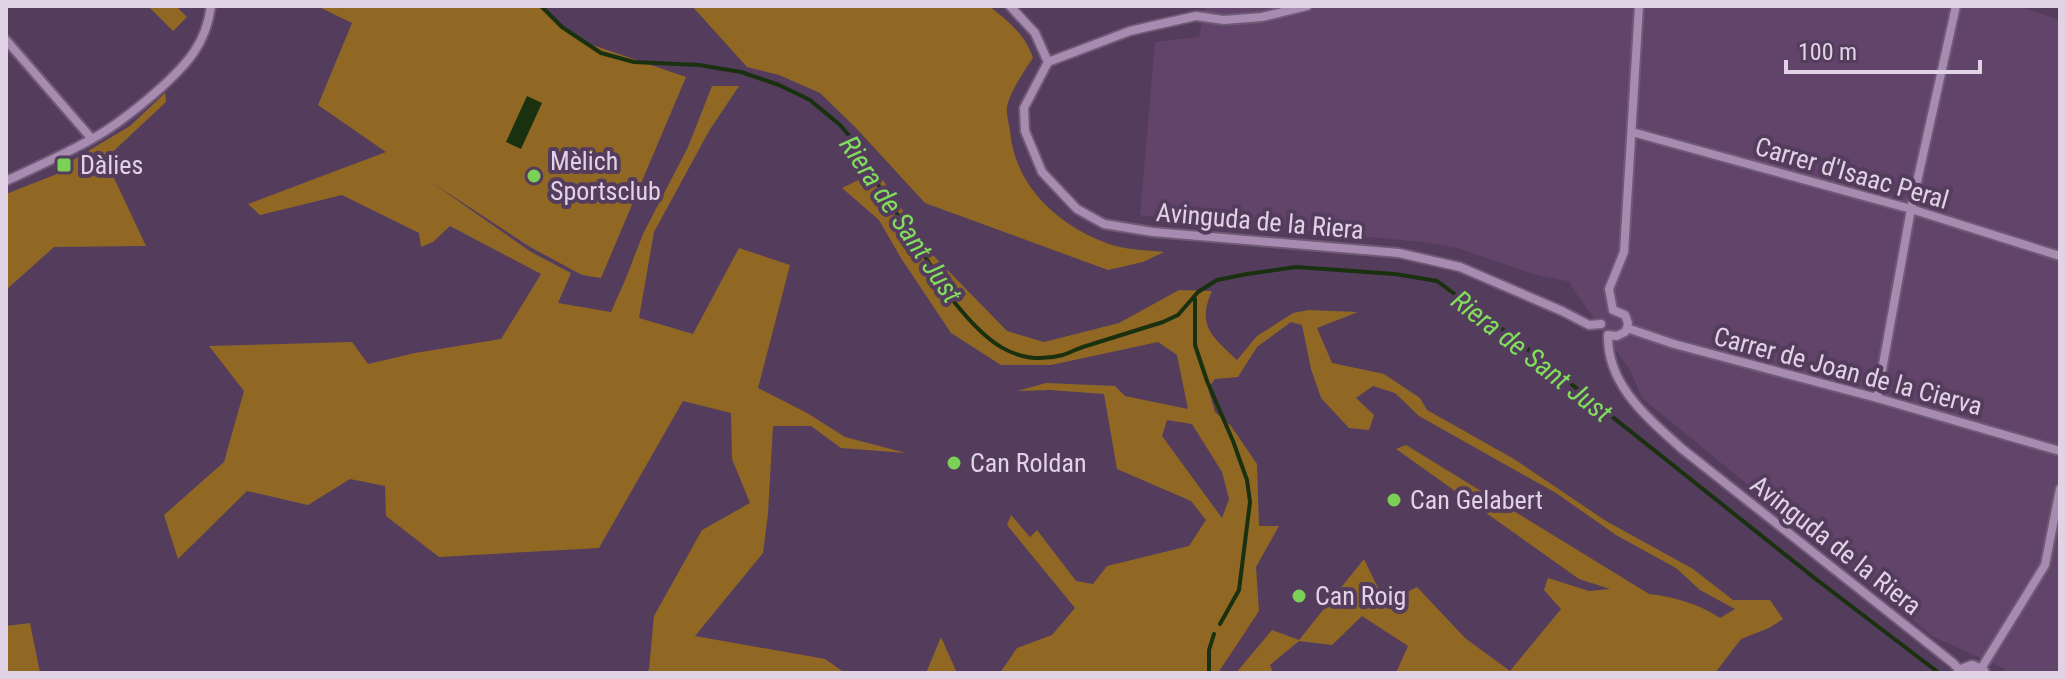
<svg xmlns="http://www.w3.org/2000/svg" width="2066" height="679" viewBox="0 0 2066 679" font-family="'Roboto Condensed',sans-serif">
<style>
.built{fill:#62446b}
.green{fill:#906824;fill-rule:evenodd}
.water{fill:#19310f}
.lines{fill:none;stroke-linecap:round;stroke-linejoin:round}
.stream{stroke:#19310f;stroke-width:4}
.street-casing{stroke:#6f5a76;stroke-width:12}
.secondary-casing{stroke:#6f5a76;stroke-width:20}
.street{stroke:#a78bb1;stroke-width:8}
.secondary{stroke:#a78bb1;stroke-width:16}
.poi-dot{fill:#7bd156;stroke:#543c5d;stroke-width:3}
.labels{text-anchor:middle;stroke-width:8;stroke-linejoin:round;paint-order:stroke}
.poi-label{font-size:26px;fill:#e1d2e6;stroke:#543c5d;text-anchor:start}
.street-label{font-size:26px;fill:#e1d2e6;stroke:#543c5d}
.water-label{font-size:28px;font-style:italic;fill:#82dd5c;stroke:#543c5d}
</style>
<rect width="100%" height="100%" fill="#543c5d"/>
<path class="built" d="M1205 6H2018L2060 20V673H2003L2005 669 1932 636 1642 398 1630 370 1571 286V282L1533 274 1458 248 1422 242 1140 215 1155 42 1199 37Z"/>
<path class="green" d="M148 6H176L187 17 173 31Z
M317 6H540L578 40 686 77 601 278 582 275 530 247 431 182 531 252 571 273 558 303 611 312 626 278 643 234 688 147 712 86H739L709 131 654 232 639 318 693 334 739 248 790 265 758 388 807 413 845 437 906 453 841 448 811 426H773L768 513 763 553 695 636 825 659 845 673H647L649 669 654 616 702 530 750 503 732 459 731 413 683 401 599 548 439 557 386 516 385 486 350 479 308 505 247 491 178 559 164 515 224 462 244 391 209 346 352 342 368 364 415 353 501 339 541 274 450 226 433 242 421 247 419 233 342 195 260 215 248 204 386 152 318 105 352 23Z
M692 6H989C1008 21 1025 34 1033 58 1024 71 1010 92 1007 107 1006 114 1009 124 1010 131 1015 187 1059 226 1109 244 1126 250 1147 250 1164 252L1143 262 1108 270 925 203 856 128 820 93 779 75 747 67Z
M165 93 166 102 105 159 146 246 54 247 6 290V194L57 174 73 160 130 126Z
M877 171 929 251 1007 331 1044 342 1119 323 1179 290 1212 291C1196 326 1213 337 1237 360L1257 336 1293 313 1309 310 1358 312 1317 328 1332 363 1384 374 1420 398 1427 410 1514 459 1606 521 1693 569 1733 600H1770L1783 619 1769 628 1741 639 1715 673H1396L1408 646 1362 616 1332 645 1299 641 1270 665 1273 673H1236L1272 630 1299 640 1364 559 1377 586 1395 598 1417 587 1465 638 1510 671 1561 609 1544 590 1548 578 1589 591 1610 589 1579 579 1396 449 1406 445 1649 594C1675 597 1699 604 1720 618L1735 609 1700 590 1676 568 1616 535 1556 493 1419 416 1395 393 1373 386 1356 398 1374 415 1369 430 1349 428 1321 398 1311 369 1302 325 1291 322 1257 347 1238 377 1215 379 1208 388 1215 412 1231 426 1257 464 1259 526H1279L1256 567 1259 611 1218 673H1000L1017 648 1052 635 1075 608 1007 525 1011 515 1030 537 1037 530 1076 581 1093 584 1107 566 1189 546 1206 520 1191 501 1117 469 1104 394 1050 390 1017 391 1046 383 1115 386 1125 396 1188 409 1177 355 1158 342 1051 365H1001L951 333 901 258 879 220 842 188ZM1167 420 1192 424 1222 472 1229 499 1222 518 1162 436Z
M30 623 40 673H6V626Z
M941 637 957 673H926Z"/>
<path class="water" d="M527 96 542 103 521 149 506 142Z"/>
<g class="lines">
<path class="stream" d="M541 6 562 27 601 53 634 62 699 65 741 72 779 85 810 100 840 125 853 140 877 183 955 303C984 339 1014 368 1063 355 1071 352 1079 348 1086 346 1112 338 1138 330 1163 322L1178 315 1198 292 1217 280 1247 274 1296 267 1395 274 1437 281 1501 328 1817 580 1939 673
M1195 299V345L1207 381 1233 441 1247 480 1250 502 1239 590 1220 624
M1209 673V650L1214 634"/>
<g class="street-casing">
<path id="street" d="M1010 6 1035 33 1048 62
M6 40 92 139
M1048 62 1024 108 1025 131 1042 172 1077 209 1104 224 1153 232 1399 253 1460 267 1562 311 1589 325 1601 324
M1048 62 1130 31 1147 27 1196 16 1224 20 1262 17 1307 6
M1632 132 1911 209 2060 256
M6 181C34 168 63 155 90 140 120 124 175 80 194 52 203 39 209 21 211 6
M1613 310 1609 289 1624 252 1639 6
M1613 310 1625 315 1628 323 1627 328
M1627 328 1674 344 1877 398 2060 451
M1608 335C1607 385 1647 417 1681 448L1953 663 1962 673
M1608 335 1617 336 1625 332 1627 328
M1877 398 1911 209 1956 6
M1979 672 2045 565 2060 489"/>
</g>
<g class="secondary-casing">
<path id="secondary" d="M1962 673 1972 669 1981 673"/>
</g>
<use href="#street" class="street"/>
<use href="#secondary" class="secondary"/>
</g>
<g class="poi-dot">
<rect x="56" y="157" width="16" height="16" rx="4"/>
<circle cx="534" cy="176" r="8"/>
<circle cx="954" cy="463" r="8"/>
<circle cx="1394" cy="500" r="8"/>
<circle cx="1299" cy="596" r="8"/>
</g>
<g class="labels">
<g class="poi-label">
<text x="550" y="170">Mèlich<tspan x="550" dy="30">Sportsclub</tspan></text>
<text x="80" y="174">Dàlies</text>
<text x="970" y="472">Can Roldan</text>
<text x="1410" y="509">Can Gelabert</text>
<text x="1315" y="605">Can Roig</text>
</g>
<g class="street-label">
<text transform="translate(1852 173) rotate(16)" y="9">Carrer d'Isaac Peral</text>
<text transform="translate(1260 221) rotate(5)" y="9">Avinguda de la Riera</text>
<text transform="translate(1848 371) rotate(15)" y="9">Carrer de Joan de la Cierva</text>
<text transform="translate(1836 545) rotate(38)" y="9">Avinguda de la Riera</text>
</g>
<g class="water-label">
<text transform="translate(901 219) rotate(56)" y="10">Riera de Sant Just</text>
<text transform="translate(1532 356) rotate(38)" y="10">Riera de Sant Just</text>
</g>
</g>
<rect width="2066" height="679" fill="none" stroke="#e1d2e6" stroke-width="16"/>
<path d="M1786 60v12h194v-12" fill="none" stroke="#e1d2e6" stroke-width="4"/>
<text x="1798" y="60" font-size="24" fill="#e1d2e6" stroke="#543c5d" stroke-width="6" paint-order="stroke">100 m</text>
</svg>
